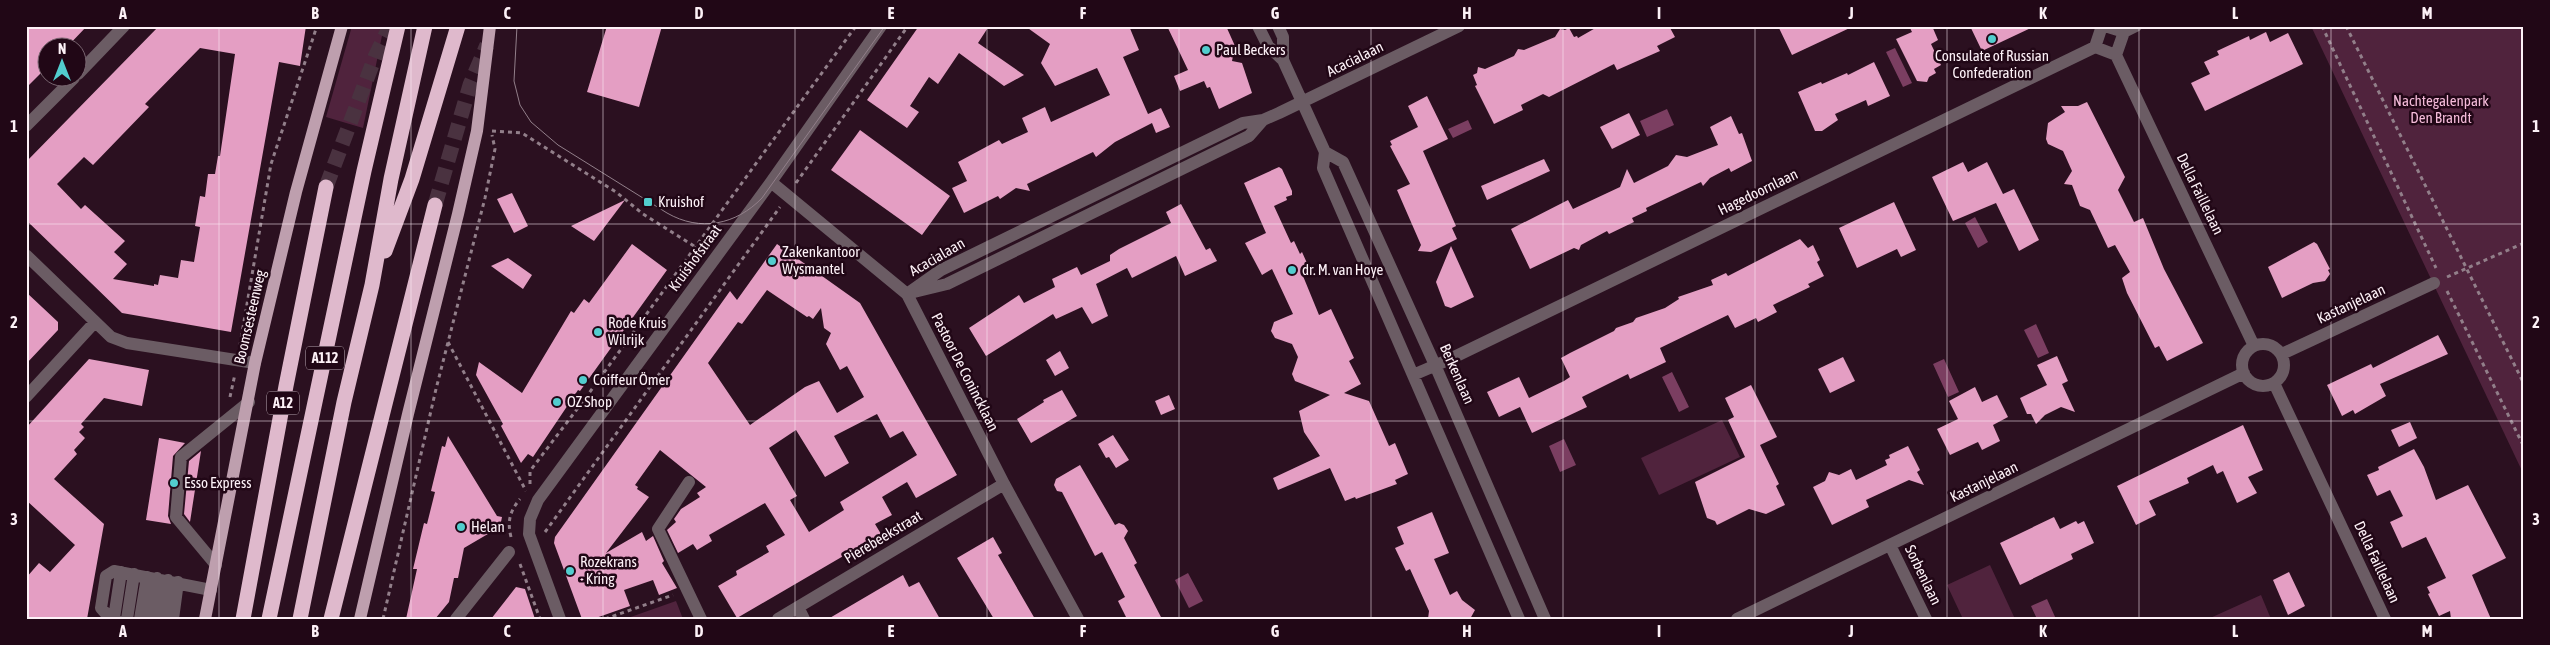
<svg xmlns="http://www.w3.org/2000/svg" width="2550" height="645" viewBox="0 0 2550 645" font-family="'Asap Condensed',sans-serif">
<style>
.green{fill:#50233d}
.water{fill:#7b3e61}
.building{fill:#e49ec3;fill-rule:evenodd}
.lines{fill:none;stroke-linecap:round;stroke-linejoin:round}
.highway-tunnel{stroke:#4a3240;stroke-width:15;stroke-dasharray:15 8;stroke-linecap:butt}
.path{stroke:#927f8a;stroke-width:3;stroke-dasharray:4 4;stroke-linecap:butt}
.minor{stroke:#6b5c64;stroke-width:12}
.major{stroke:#be9fae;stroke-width:12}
.highway{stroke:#dfb9cc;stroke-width:15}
.tram{stroke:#927f8a;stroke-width:1}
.grid{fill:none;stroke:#fdf1f7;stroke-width:1;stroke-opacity:0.55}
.poi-dot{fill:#52cdce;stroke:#210716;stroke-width:2}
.labels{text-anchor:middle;stroke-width:5;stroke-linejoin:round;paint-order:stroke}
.shield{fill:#210716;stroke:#bbabb4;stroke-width:1}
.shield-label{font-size:14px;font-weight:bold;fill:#fdf1f7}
.poi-label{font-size:15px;fill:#fdf1f7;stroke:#210716;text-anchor:start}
.street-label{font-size:15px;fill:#fdf1f7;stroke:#210716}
.park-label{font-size:15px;fill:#f4bbd9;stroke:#210716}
.neatline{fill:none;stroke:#fdf1f7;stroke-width:2}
.grid-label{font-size:16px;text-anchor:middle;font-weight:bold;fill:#fdf1f7}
</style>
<rect width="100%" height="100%" fill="#2b1020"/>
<path class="green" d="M352 26H384L363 128 326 117Z
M2311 26H2524V475Z
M1722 420 1740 457 1659 495 1641 458Z
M1990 565 2015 619H1963L1947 585Z
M2261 595 2271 619H2208Z
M676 601 683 619H625Z"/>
<path class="water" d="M1895 48 1912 83 1903 87 1886 52Z
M1667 109 1674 125 1647 137 1640 121Z
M1468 120 1472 129 1453 138 1448 129Z
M1975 217 1988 242 1978 248 1965 223Z
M2036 324 2049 353 2038 358 2024 330Z
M1944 359 1959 392 1948 397 1933 364Z
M1672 372 1689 407 1679 412 1662 377Z
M1564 439 1576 465 1560 472 1549 446Z
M1188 573 1203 601 1189 608 1175 580Z
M2047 599 2056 619H2037L2031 606Z"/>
<path class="building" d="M26 26H87L66 48H48V66L26 88Z
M159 26H306L300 66 279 62 231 332 122 313 26 220V162ZM200 48 235 54 220 156H218L215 174H208L205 197 200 196 195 226 200 227 194 262 181 260 178 278 160 275 158 285 154 284V286L113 279 127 264 114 252 125 241 85 205 81 209 57 184 84 157 93 165 149 107 145 104Z
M607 26H662L639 107 587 92Z
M919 26H989L978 43 1024 75 1004 86 959 53 938 84 929 77 910 106 919 112 907 128 867 100Z
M1025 26H1129L1139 50 1123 57 1148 114 1161 108 1170 127 1156 133 1152 123 1115 142 1096 157 1093 152 1027 184 1030 191 1016 188 1000 199 998 196 964 213 952 188 967 181 958 162 999 140 1002 144 1028 132 1022 118 1045 107 1051 122 1110 95 1097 68 1055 86 1041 63 1050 44Z
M1167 26H1226L1235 46 1232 61 1242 63 1252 93 1219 109 1210 87 1207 88 1204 81 1180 91 1174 76 1188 70Z
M1599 26H1669L1675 37 1657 46 1660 51 1617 70 1614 64 1549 97 1543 94 1521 105 1523 110 1494 124 1475 86 1477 85 1473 75 1477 73 1478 67 1485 69 1514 56 1518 49 1524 50 1555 37 1560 29 1565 30 1569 28 1574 37 1577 36 1578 38Z
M1778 26H1854L1792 55Z
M1909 26H1932L1938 40 1931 44 1941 65 1934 69 1936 73 1929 77 1927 82 1917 81 1896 39 1912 32Z
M1970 26H2035L1982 51Z
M2266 32 2270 42 2288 33 2303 64 2205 111 2191 83 2210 74 2204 62 2219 55 2217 51 2249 36 2250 40Z
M1874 62 1890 96 1868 106 1866 100 1835 114 1838 120 1822 131H1815L1798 92 1821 82 1822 84 1847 73 1848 75Z
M1427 96 1448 139 1423 151 1456 226 1452 228 1457 239 1431 252 1418 251 1421 245 1397 190 1410 184 1390 146 1392 145 1390 141 1418 127 1408 106Z
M2087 102 2125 177 2118 190 2134 222 2143 218 2164 269 2203 343 2167 361 2159 346 2155 348 2127 293 2122 278 2130 272 2115 245 2108 248 2090 210 2080 206 2072 185 2064 184 2072 171 2063 151 2048 144 2046 139 2048 123 2065 112 2061 106H2078Z
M1629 113 1640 135 1612 149 1600 127Z
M1731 116 1739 134 1742 133 1752 161 1731 172 1729 168 1710 178 1703 186 1701 182 1646 208 1647 211 1632 218 1634 222 1609 234 1607 231 1581 245 1579 250 1574 248 1530 269 1511 229 1568 200 1573 209 1620 187 1627 169 1634 183 1668 166 1676 155 1687 157 1718 145 1710 127Z
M860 130 950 196 922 235 831 170Z
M1544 159 1550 171 1487 200 1481 186Z
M1963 162 1968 172 1987 162 2003 194 2014 189 2039 240 2019 251 1996 203 1953 221 1932 177Z
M1279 167 1282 169 1292 191V195L1286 197 1287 200 1274 206 1291 243 1294 241 1300 254 1302 252 1311 272 1303 276 1319 315 1331 309 1354 358 1349 361 1361 384 1344 393 1369 401 1389 446 1395 443 1408 474 1395 480 1397 484 1356 499 1355 497 1345 501 1330 468 1278 490 1273 478 1320 456 1304 432 1299 411 1330 395 1295 381 1292 374 1298 357 1292 344 1275 338 1271 331 1274 322 1293 314 1272 269 1262 275 1245 243 1266 233 1244 183Z
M512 193 528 226 514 233 497 199Z
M625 200 594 241 571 226Z
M1894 202 1916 250 1901 257 1897 249 1857 268 1839 228Z
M1181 204 1206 250 1210 248 1217 261 1185 276 1176 256 1132 278 1127 268 1096 284 1108 316 1092 324 1082 307 1056 319 1053 314 986 356 969 328 1019 295 1024 303 1055 287 1052 279 1077 267 1081 275 1110 261V255L1119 249 1171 223 1166 212Z
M1800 239 1808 248 1813 245 1820 260 1817 262 1824 276 1808 284 1810 287 1773 305 1777 312 1758 322 1756 318 1735 328 1728 315 1660 348 1666 362 1630 379 1628 374 1582 397 1587 407 1532 433 1520 407 1499 417 1487 392 1519 377 1529 398 1564 381 1570 377 1561 358 1570 353 1614 331 1616 328 1633 322 1636 318 1665 308 1679 299 1678 297 1713 285 1711 280 1726 273 1728 276Z
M2314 242 2317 244 2330 269 2328 270 2330 274 2325 281 2313 283 2282 298 2268 267Z
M632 244 667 270 580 391 578 390 533 457 528 454 521 463 501 426 503 424 476 375 479 362 522 393 571 311 574 313 584 299 589 303Z
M777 244 860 303 957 475 918 497 916 498 907 482 882 497 892 515 875 524 881 534 737 618 718 586 737 575 736 571 769 552 766 546 785 535 765 503 709 535 712 541 697 550 693 544 678 553 667 530 676 522 674 519 681 509 700 497 697 493 706 487 660 450 635 485 638 487 637 489 649 497 606 553 642 532 646 541 653 536 664 561 662 563 677 588 659 595 653 580 624 590 630 606 593 619H582L554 543 555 537 730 291 737 300ZM767 290 807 317 809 316 813 319 821 308 824 328 831 333 826 344 840 370 847 366 864 397 837 413 819 381 805 387 750 425 708 363 738 322 742 324ZM877 414 890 438 903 431 917 455 840 502 844 510 809 532 790 500 797 496 769 448 796 430 825 477 849 463 834 436Z
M1451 246 1474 297 1451 308 1445 306 1436 282Z
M508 258 532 275 523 289 491 266Z
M26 292 58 322V330L26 364Z
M2438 335 2448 354 2380 384 2386 396 2355 414 2353 410 2342 416 2327 385 2371 364 2373 368Z
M1060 351 1069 368 1055 376 1046 360Z
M2057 356 2068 381 2062 384 2075 412 2061 407 2045 415 2036 424 2031 414H2027L2020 398 2047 385 2037 365Z
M1843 357 1855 381 1830 393 1818 369Z
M89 359 149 370 142 406 104 398 81 424 84 427 79 432 85 438 74 450 77 454 54 479 104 524 87 619H26V578L39 563 50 572 75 545 26 500V428Z
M1751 385 1777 437 1760 445 1779 484 1776 486 1785 505 1766 514 1749 509 1717 525 1715 521 1707 518 1695 482 1745 457 1728 420 1734 417 1725 398Z
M1975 387 1982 402 1997 395 2008 417 1993 425 2000 441 1982 450 1978 442 1950 455 1937 429 1958 419 1949 401Z
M1062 390 1077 416 1031 443 1017 419 1044 402 1043 400Z
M1169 395 1175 409 1161 415 1155 401Z
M2410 422 2417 438 2399 447 2391 430Z
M2243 425 2263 470 2248 477 2257 493 2237 503 2223 471 2217 474 2213 465 2187 478 2189 483 2149 501 2156 515 2136 525 2117 486Z
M1113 435 1129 460 1116 468 1109 457 1106 458 1098 444Z
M448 436 497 516 502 517 499 532 493 531 464 548 458 578H454L449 602 435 619H406L417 569H413L424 523 427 524 435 492 431 491 442 446 445 447Z
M159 438 185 443 173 456 168 516 171 524 146 520Z
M1908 446 1920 470 1917 472 1924 485 1909 480 1866 500 1869 507 1832 525 1813 487 1825 481 1829 472 1839 475 1851 469 1856 480 1887 465 1885 460 1890 458 1889 455Z
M2414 449 2424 467 2436 500 2468 485 2506 558 2472 575 2491 619H2451L2450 611 2439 616 2428 594 2430 593 2427 587 2446 578 2426 537 2402 548 2390 522 2403 516 2390 490 2377 496 2367 475 2379 470 2378 467Z
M201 451 190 522 184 514 189 461Z
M1080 465 1115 525 1119 523 1124 525 1128 531 1124 538 1137 563 1134 565 1162 619H1127L1118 601 1125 597 1102 552 1095 556 1062 492 1057 491 1054 485 1056 479Z
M1432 512 1449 553 1434 559 1450 595 1457 591 1462 600 1475 610 1470 619H1428L1429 611 1410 569 1406 571 1395 548 1404 544 1397 527Z
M2054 517 2060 529 2076 521 2078 524 2084 521 2094 543 2071 554 2073 559 2020 585 2000 543Z
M993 537 1002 553 998 555 1035 619H994L957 558Z
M2289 572 2305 606 2288 615 2273 580Z
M903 575 909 587 919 582 940 619H828Z
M516 587 525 589 535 619H491Z"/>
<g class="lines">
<path class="highway-tunnel" d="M326 187 375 57 390 26
M435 205 470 85 487 45"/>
<path class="path" d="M2322 26 2436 268
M2346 26 2524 384
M492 131 522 133 616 192 643 214 702 251
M796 183 908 26
M2447 277 2524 243
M2447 291 2524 447
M448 342 526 491
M240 345 271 164 317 26
M230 397 235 374
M530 484V471L584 400 856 26
M545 532 780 207
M511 537C507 521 510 511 520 499
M520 564 540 619
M383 619 436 389 485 198 495 149 492 135
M605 619 673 595"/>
<path class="minor" d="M1258 26 1268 46 1283 60 1325 152 1323 168 1519 619
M1278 26 1283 37V60
M2102 26 2095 47 2116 55
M2105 26 2124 32 2116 55 2254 346
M2124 32 2136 26
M78 74 124 26
M26 126 74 78
M1325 152 1343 162 1435 365 1545 619
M771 182 907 294 1004 484 1078 619
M26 255 111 337 127 343 255 363
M914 292 947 284 1249 136 1263 120
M907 294 941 270 1243 123 1263 120 1279 113 1459 26
M2242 365a21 21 0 1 1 42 0a21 21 0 1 1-42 0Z
M2282 354 2434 283
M1413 375 1448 360 2095 47
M2274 383 2385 619
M26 397 95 322
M689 482 658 529 701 619
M1890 545 1926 619
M216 565 176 517 181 457 249 402
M798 607 804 619
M114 618 121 572
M116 619 109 617 101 608 106 576 114 571 211 590
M127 619 134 574
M140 619 147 577
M151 619 157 578
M162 619 168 580
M173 619 178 582
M456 619 509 552
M560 619 529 534 530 519 538 500 771 182 881 26
M778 619 1004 484
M1737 619 2244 373"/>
<path class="major" d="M205 619 255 363 296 192 342 26
M360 619 408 414 458 214 477 131 490 26"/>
<path class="highway" d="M385 251 412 179 458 26
M243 619 286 386 326 187
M269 619 364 171 398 26
M300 619 344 402 372 285 391 179 425 26
M331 619 435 205"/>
<path class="tram" d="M517 26 514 81 520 105 531 122 558 145 667 213C700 232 736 225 762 198L885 26"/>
</g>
<path class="grid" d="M219 26V619M411 26V619M603 26V619M795 26V619M987 26V619M1179 26V619M1371 26V619M1563 26V619M1755 26V619M1947 26V619M2139 26V619M2331 26V619M26 224H2524M26 421H2524"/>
<g class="poi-dot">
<circle cx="1992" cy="39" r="5"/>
<circle cx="1206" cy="50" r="5"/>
<rect x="643" y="197" width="10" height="10" rx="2.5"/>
<circle cx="772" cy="261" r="5"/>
<circle cx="1292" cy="270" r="5"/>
<circle cx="598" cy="332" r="5"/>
<circle cx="583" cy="380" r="5"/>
<circle cx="557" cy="402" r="5"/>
<circle cx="174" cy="483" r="5"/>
<circle cx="461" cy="527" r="5"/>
<circle cx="570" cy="571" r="5"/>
</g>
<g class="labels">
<g class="shield">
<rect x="306" y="346.5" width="38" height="23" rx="4"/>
<rect x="267" y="391.5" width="32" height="23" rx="4"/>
</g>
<g class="shield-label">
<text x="325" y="363">A112</text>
<text x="283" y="408">A12</text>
</g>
<g class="poi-label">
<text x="1216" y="55">Paul Beckers</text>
<text x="1992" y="61" text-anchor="middle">Consulate of Russian<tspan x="1992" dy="17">Confederation</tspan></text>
<text x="658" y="207">Kruishof</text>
<text x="782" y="257">Zakenkantoor<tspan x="782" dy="17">Wysmantel</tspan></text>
<text x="1302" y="275">dr. M. van Hoye</text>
<text x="608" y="328">Rode Kruis<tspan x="608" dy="17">Wilrijk</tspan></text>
<text x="593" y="385">Coiffeur Ömer</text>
<text x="567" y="407">OZ Shop</text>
<text x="184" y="488">Esso Express</text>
<text x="471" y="532">Helan</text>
<text x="580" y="567">Rozekrans<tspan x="580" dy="17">- Kring</tspan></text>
</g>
<g class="street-label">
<text transform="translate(1355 59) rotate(-26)" y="5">Acacialaan</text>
<text transform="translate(1758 192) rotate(-26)" y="5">Hagedoornlaan</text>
<text transform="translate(2200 194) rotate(64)" y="5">Della Faillelaan</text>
<text transform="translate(937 257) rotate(-30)" y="5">Acacialaan</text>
<text transform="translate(695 258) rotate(-54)" y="5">Kruishofstraat</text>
<text transform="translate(2351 304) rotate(-25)" y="5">Kastanjelaan</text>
<text transform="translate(250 317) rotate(-77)" y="5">Boomsesteenweg</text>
<text transform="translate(965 372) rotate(63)" y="5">Pastoor De Conincklaan</text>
<text transform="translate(1457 374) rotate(66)" y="5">Berkenlaan</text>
<text transform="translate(1984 482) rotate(-26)" y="5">Kastanjelaan</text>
<text transform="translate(883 537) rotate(-31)" y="5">Pierebeekstraat</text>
<text transform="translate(2377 562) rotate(65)" y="5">Della Faillelaan</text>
<text transform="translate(1923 575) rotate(64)" y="5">Sorbenlaan</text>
</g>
<g class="park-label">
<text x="2441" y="106">Nachtegalenpark<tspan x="2441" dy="17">Den Brandt</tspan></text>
</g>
</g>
<rect width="2550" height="645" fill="none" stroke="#210716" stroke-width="55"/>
<g transform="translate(62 62)"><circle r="24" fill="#210716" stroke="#796570"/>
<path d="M0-4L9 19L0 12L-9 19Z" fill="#52cdce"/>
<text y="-8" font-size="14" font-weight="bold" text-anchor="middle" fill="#fdf1f7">N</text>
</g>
<rect x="28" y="28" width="2494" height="590" class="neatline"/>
<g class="grid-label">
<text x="123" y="19">A</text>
<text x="315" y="19">B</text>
<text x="507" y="19">C</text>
<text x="699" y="19">D</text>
<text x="891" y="19">E</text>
<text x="1083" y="19">F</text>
<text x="1275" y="19">G</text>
<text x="1467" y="19">H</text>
<text x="1659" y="19">I</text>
<text x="1851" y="19">J</text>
<text x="2043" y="19">K</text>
<text x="2235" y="19">L</text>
<text x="2427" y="19">M</text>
<text x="14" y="132">1</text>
<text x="2536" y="132">1</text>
<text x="14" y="328">2</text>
<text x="2536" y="328">2</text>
<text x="14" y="525">3</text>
<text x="2536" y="525">3</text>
<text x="123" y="637">A</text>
<text x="315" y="637">B</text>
<text x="507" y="637">C</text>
<text x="699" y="637">D</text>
<text x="891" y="637">E</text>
<text x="1083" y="637">F</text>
<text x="1275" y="637">G</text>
<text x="1467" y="637">H</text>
<text x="1659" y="637">I</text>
<text x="1851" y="637">J</text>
<text x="2043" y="637">K</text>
<text x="2235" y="637">L</text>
<text x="2427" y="637">M</text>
</g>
</svg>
